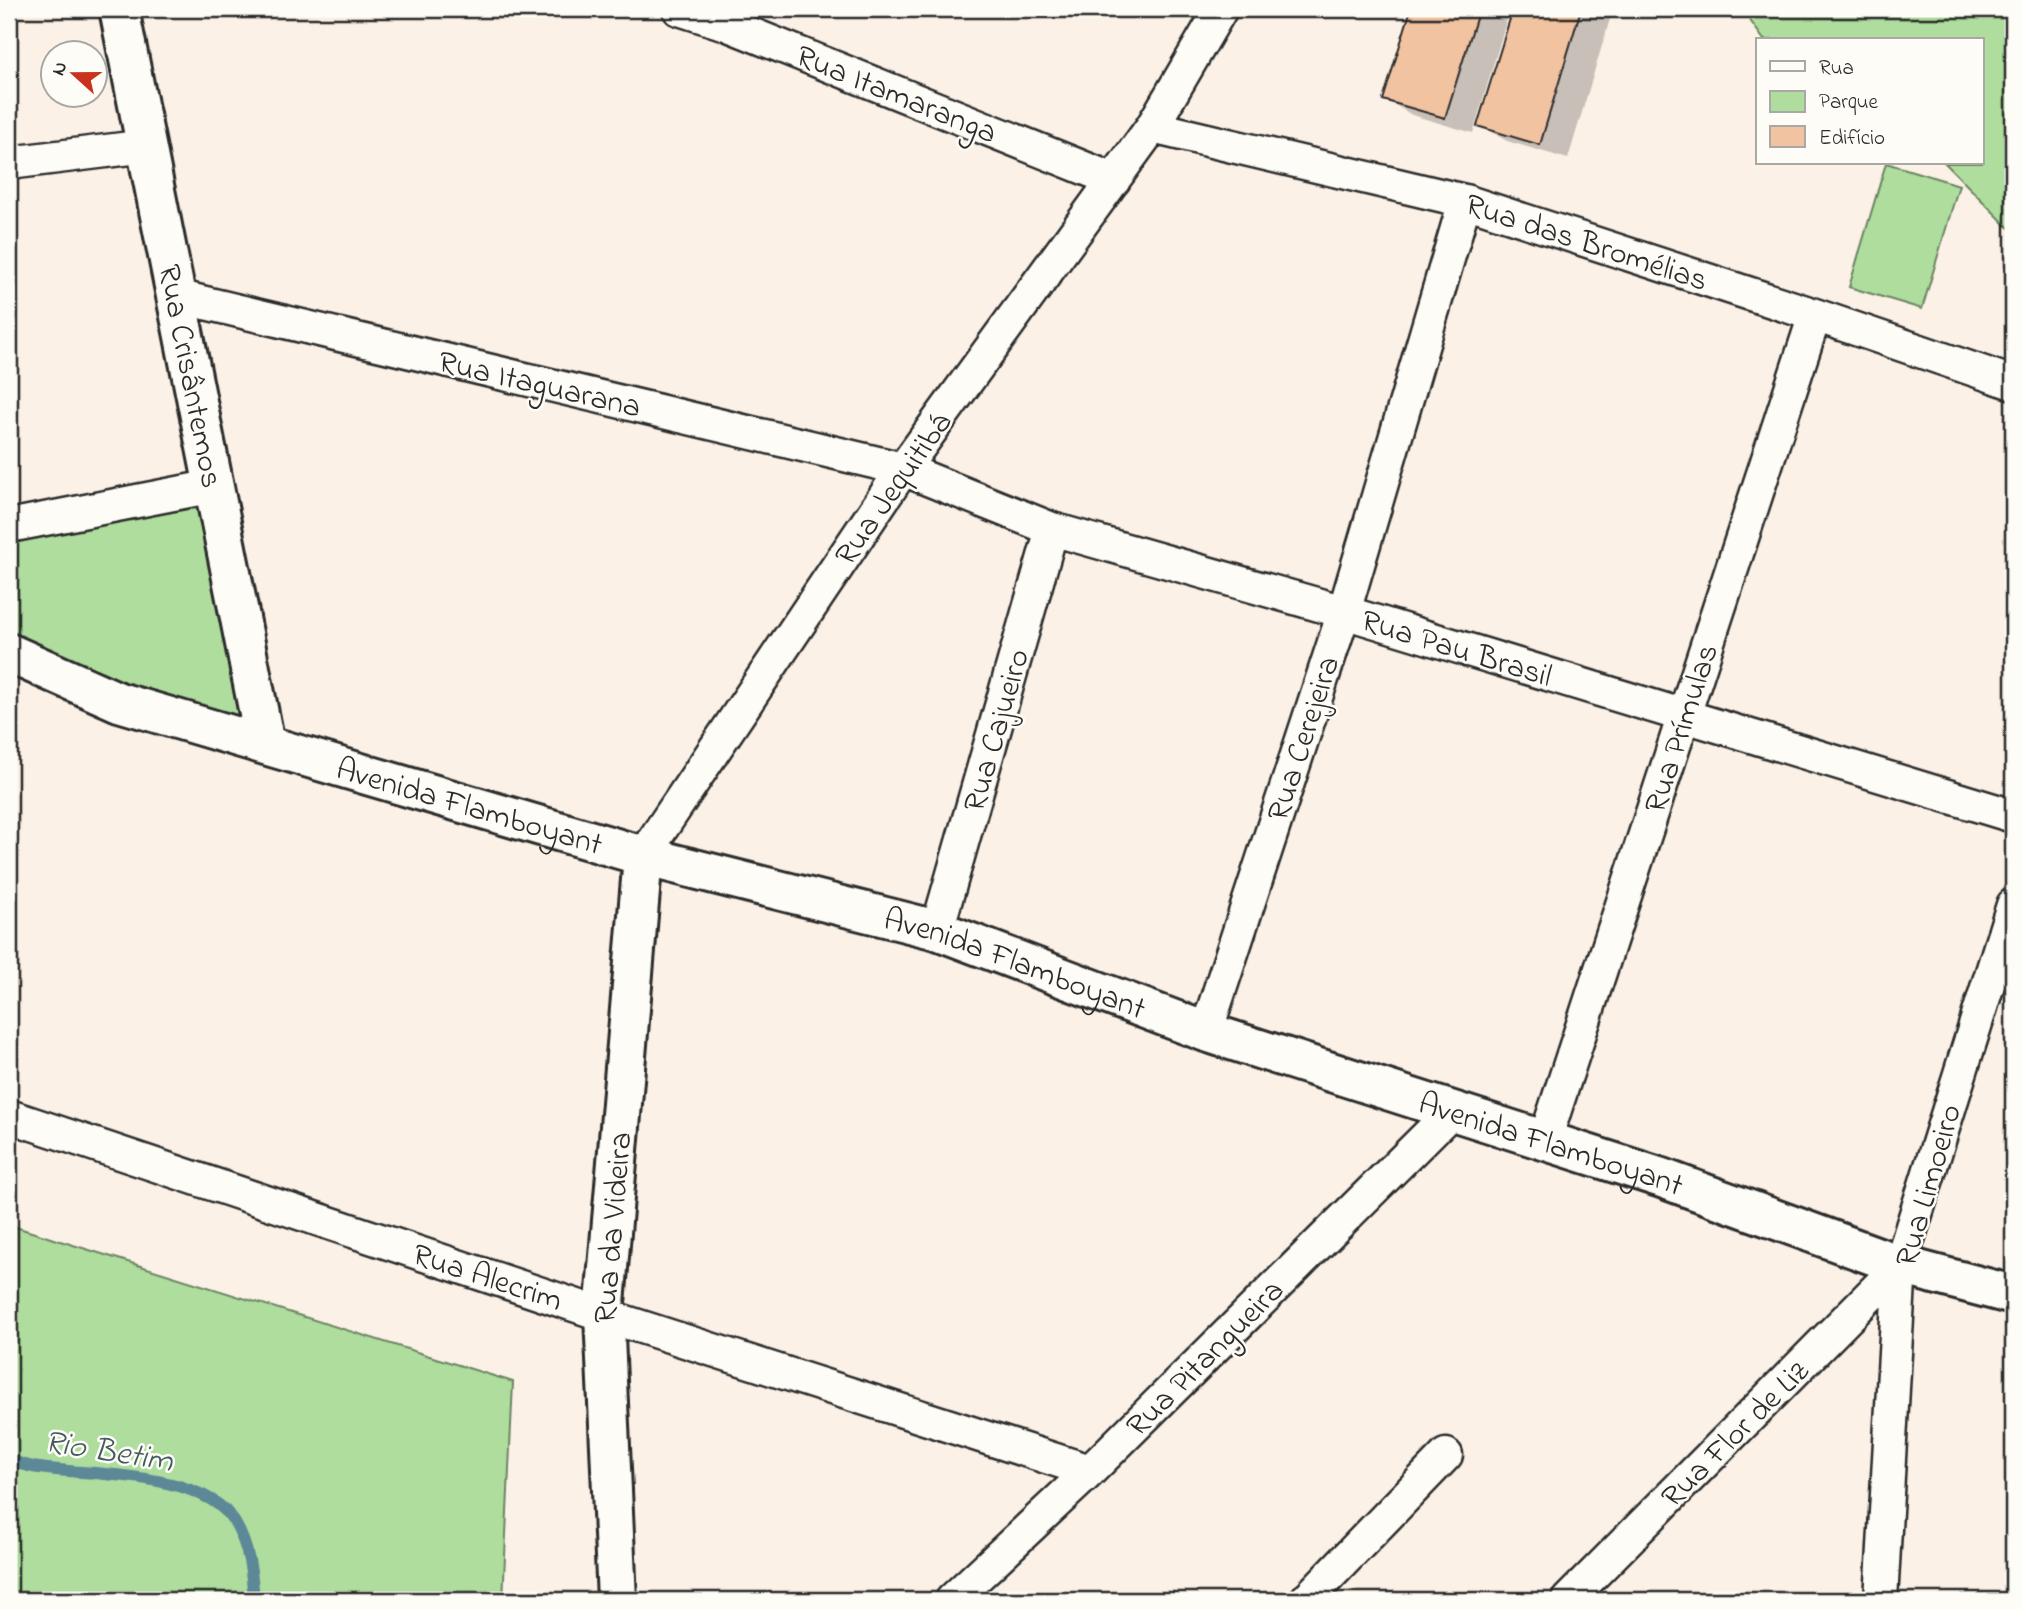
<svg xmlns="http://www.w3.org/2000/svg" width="2022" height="1609" viewBox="0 0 2022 1609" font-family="'Indie Flower',sans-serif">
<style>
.green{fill:#aedd9d;stroke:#6c8464;stroke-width:2}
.shadow{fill:#0003}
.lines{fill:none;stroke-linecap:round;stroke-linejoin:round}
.stream{stroke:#5d8897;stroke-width:12}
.building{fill:#f2c3a1;stroke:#2b2b2b;stroke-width:2}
.minor-casing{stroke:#2b2b2b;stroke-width:37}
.tertiary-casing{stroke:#2b2b2b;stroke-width:44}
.minor{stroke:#fdfcf7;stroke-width:32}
.tertiary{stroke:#fdfcf7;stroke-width:38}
.labels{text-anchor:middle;stroke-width:5;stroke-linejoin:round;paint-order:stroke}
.street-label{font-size:32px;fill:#2b2b2b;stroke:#fdfcf7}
.water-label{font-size:33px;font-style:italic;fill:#445a61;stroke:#fdfcf7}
</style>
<rect width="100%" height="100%" fill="#fbf1e6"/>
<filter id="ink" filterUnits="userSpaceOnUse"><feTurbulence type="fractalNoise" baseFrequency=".0143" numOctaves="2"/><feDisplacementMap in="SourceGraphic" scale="14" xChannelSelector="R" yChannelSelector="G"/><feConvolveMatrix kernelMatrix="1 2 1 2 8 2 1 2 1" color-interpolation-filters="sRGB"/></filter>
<g filter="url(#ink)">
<path class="green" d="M1742 9H2013V232L1945 163H1982V40H1764Z
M1886 163 1959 185 1922 309 1849 287Z
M214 486 265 744 9 653V526Z
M9 1225 513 1382 503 1600H9Z"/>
<path class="shadow" d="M1413 9H1510L1473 133 1412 115 1385 99Z
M1514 9H1613L1568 159 1507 141 1479 125Z"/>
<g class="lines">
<path class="stream" d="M9 1460C19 1463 29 1467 40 1468 94 1476 205 1471 235 1523 249 1547 252 1573 254 1600"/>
</g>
<path class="building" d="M1411 9H1479L1445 118 1383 100Z
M1513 9H1581L1540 145 1477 126Z"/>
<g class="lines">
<g class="minor-casing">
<path id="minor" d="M679 9 726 24 1114 180
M1152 127 1465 201 1815 315 2013 383
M9 163 147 146
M176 296 903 469 1052 529 1344 612 2013 816
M9 526 214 486
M643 856 903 469 1152 127 1221 9
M937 930 1052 529
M1206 1032 1344 612 1465 201
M9 1116 604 1315 1090 1471
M1545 1140 1815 315
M952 1600 1090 1471 1452 1111
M1306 1600 1446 1455
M1568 1600 1900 1265
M1881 1600 1900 1265 2013 905"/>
</g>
<g class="tertiary-casing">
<g id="tertiary">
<path id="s1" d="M119 9 265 744"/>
<path id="s2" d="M9 653 119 702 643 856 937 930 1206 1032 1662 1178 1900 1265 2013 1295"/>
<path id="s3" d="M617 1600 604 1315 643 856"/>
</g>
</g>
<use href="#minor" class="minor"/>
<use href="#tertiary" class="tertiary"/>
</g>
</g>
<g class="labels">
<g class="street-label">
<text transform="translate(897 93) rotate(22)" y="11">Rua Itamaranga</text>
<text transform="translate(1587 241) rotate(18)" y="11">Rua das Bromélias</text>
<text dy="11" stroke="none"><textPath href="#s1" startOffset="374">Rua Crisântemos</textPath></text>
<text transform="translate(540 383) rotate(13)" y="11">Rua Itaguarana</text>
<text transform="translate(892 488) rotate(-55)" y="11">Rua Jequitibá</text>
<text transform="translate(1457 647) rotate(17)" y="11">Rua Pau Brasil</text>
<text transform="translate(1680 728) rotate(-72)" y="11">Rua Prímulas</text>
<text transform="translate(995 730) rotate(-74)" y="11">Rua Cajueiro</text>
<text transform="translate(1302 738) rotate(-72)" y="11">Rua Cerejeira</text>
<text dy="11" stroke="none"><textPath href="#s2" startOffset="486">Avenida Flamboyant</textPath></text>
<text dy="11" stroke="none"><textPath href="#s2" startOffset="1054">Avenida Flamboyant</textPath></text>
<text dy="11" stroke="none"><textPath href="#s2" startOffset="1620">Avenida Flamboyant</textPath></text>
<text transform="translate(1927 1185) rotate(-74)" y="11">Rua Limoeiro</text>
<text dy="11" stroke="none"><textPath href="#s3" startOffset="373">Rua da Videira</textPath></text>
<text transform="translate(488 1276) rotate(18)" y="11">Rua Alecrim</text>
<text transform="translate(1204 1357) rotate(-45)" y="11">Rua Pitangueira</text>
<text transform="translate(1734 1433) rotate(-45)" y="11">Rua Flor de Liz</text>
</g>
<g class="water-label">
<text transform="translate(109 1449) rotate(9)" y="12">Rio Betim</text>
</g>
</g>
<rect width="2022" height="1609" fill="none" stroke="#fdfcf7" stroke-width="35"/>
<rect x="18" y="18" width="1987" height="1574" fill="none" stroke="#2b2b2b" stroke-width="2.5" filter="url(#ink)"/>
<rect x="1756" y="38" width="228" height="126" fill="#fdfcf7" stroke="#a9a8a5" stroke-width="2"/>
<rect x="1770" y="61" width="35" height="10" fill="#fdfcf7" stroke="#a9a8a5" stroke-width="2"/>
<text x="1819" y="74" font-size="21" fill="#2b2b2b">Rua</text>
<rect x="1770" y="91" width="35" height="21" fill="#aedd9d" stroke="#a9a8a5" stroke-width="2"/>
<text x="1819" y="108" font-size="21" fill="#2b2b2b">Parque</text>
<rect x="1770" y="126" width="35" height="21" fill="#f2c3a1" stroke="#a9a8a5" stroke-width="2"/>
<text x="1819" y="144" font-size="21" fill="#2b2b2b">Edifício</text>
<g transform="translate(74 74) rotate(291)"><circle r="33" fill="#fdfcf7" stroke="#a9a8a5" stroke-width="2"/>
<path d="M0-5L12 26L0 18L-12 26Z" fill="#c8321e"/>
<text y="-10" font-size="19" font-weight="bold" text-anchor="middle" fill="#2b2b2b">N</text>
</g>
</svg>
